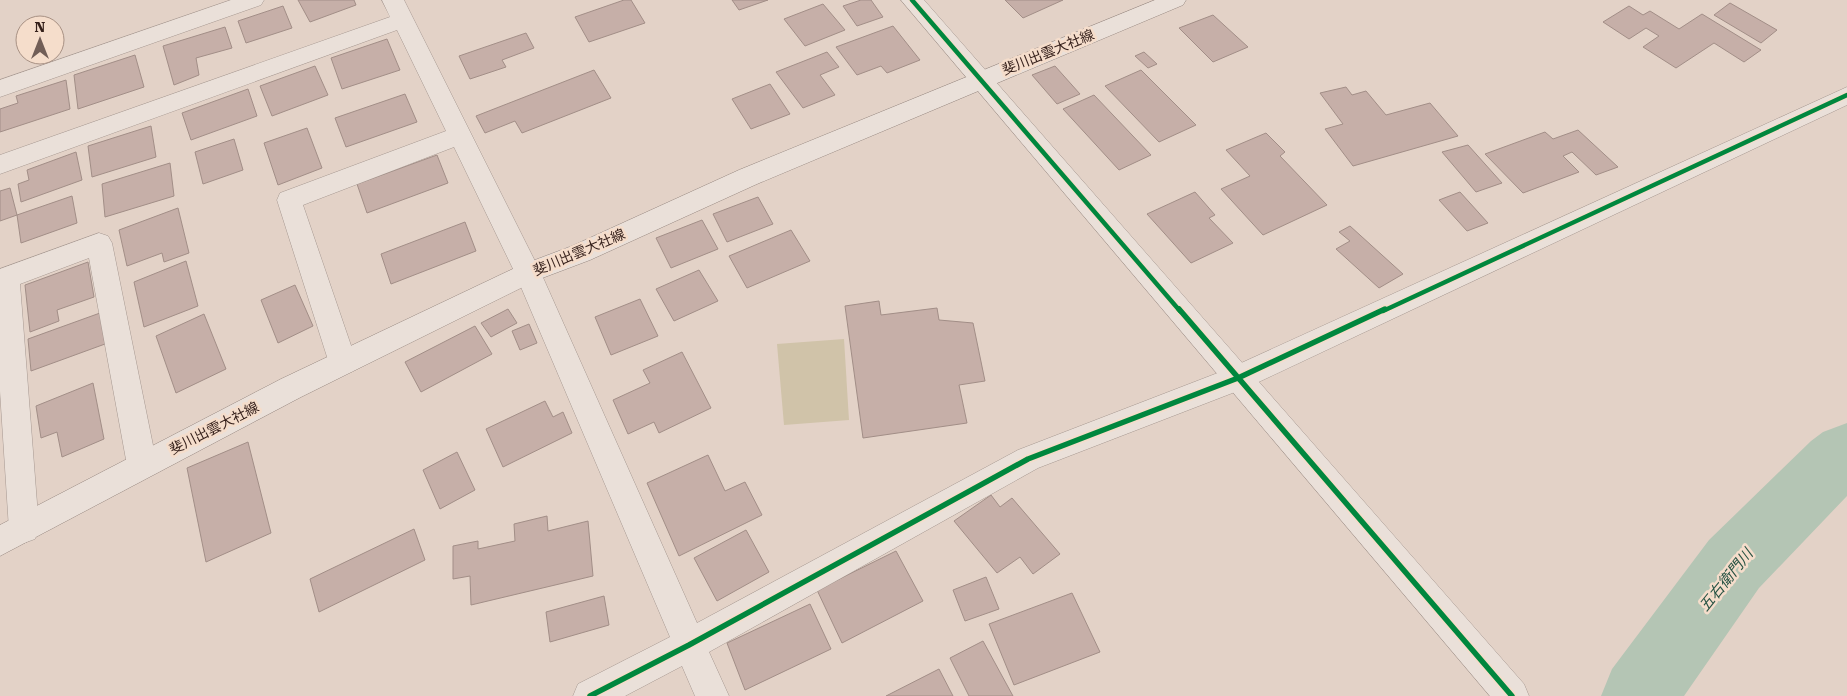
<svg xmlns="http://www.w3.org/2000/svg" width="1847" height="696" viewBox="0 0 1847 696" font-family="'Roboto Serif','Noto Sans JP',serif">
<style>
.cemetery{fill:#d0c3a9}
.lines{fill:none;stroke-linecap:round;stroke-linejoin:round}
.river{fill:#b4c5b4;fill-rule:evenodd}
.building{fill:#c6afa8;stroke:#a28e87}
.minor-casing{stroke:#a69891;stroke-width:1}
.tertiary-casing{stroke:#a69891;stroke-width:1}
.secondary-casing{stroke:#978881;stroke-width:1}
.minor{fill:#eae0d9;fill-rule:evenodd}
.tertiary{fill:#eae0d9;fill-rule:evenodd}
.secondary{fill:#eae0d9;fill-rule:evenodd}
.cycleway-far1-casing{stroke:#f5ddcb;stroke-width:7}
.cycleway-casing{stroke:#f5ddcb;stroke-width:9}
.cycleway-far1{stroke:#00873e;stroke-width:4.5}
.cycleway{stroke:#00873e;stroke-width:5.5}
.labels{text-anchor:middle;stroke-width:5;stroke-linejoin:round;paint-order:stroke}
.street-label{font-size:14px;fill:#341f1a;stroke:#f5ddcb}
.water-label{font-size:15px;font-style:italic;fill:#295445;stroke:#f5ddcb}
</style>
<rect width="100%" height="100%" fill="#e3d2c7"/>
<path class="cemetery" d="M844 339 849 420 784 425 777 344Z"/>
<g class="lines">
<path class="river" d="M1847 423V496L1759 588 1684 696H1601L1612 669 1709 540 1811 441 1823 432Z"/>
</g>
<path class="building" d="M298 0H354L356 5 310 22Z
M624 0H631L645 23 589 42 575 17Z
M732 0H768L739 10Z
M861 0H871L883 17 857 26 843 6Z
M1005 0H1063L1023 18Z
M1730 3 1777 30 1761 43 1714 15Z
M823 4 845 30 805 46 784 19Z
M283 6 292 28 246 43 238 21Z
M1629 6 1643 15 1650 11 1679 29 1702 14 1761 50 1744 62 1714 43 1676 68 1643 47 1659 36 1646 28 1629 39 1603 22Z
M1213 15 1248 47 1213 62 1179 28Z
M893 26 920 60 887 73 881 66 857 75 836 47Z
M225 27 232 48 196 58 199 75 174 85 163 46Z
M526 33 534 48 502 60 506 67 470 79 459 56Z
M387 39 400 70 342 89 331 58Z
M827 52 839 67 820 75 835 95 803 108 776 72Z
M1144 52 1157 64 1148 68 1135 56Z
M135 55 144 87 78 109 74 75Z
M315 66 328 95 272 116 260 86Z
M1055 66 1080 94 1057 104 1032 75Z
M594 70 611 98 522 133 515 121 485 133 476 116Z
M1141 70 1196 125 1159 142 1105 86Z
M66 80 70 109 0 132V109L18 103 16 96Z
M770 84 790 114 751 129 732 99Z
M1346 87 1352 95 1366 91 1386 115 1430 103 1458 136 1353 166 1325 129 1343 124 1320 93Z
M248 89 257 116 191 140 182 113Z
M405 94 417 122 346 147 335 118Z
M1094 95 1151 155 1119 170 1063 109Z
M151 126 156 157 92 177 88 146Z
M307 128 322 168 278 185 264 143Z
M1578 130 1618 167 1596 175 1572 152 1563 156 1579 172 1523 193 1485 154 1545 132 1553 139Z
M1266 133 1285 152 1280 156 1327 205 1263 235 1221 189 1250 176 1226 150Z
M234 139 243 170 203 184 195 152Z
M1468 145 1502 183 1476 192 1442 152Z
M76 152 82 180 21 202 18 184 29 180 27 170Z
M437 155 448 183 367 213 357 184Z
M170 163 174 196 105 217 102 184Z
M10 188 17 215 0 221V191Z
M1195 192 1215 215 1209 218 1233 243 1191 263 1147 214Z
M1460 192 1488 223 1467 231 1439 200Z
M72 196 77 223 21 243 17 215Z
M758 197 773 224 727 242 713 214Z
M178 208 189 253 164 262 162 253 127 266 119 230Z
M702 220 718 249 671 268 656 238Z
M465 222 476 251 391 284 381 254Z
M1350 226 1403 274 1379 288 1336 249 1350 241 1339 232Z
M791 230 810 261 747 288 729 256Z
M186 261 198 306 144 327 134 282Z
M88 262 94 297 57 310 59 321 30 332 25 285Z
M699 270 718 301 674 321 656 289Z
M295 285 313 326 278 343 261 300Z
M640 299 658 336 611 355 595 317Z
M879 301 881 315 937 308 939 320 973 323 985 381 959 385 967 423 863 438 845 306Z
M508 309 517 323 491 337 481 323Z
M100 313 105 344 31 371 28 339Z
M204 314 226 369 176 393 156 336Z
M529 324 537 343 520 350 512 331Z
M475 326 492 354 421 392 405 362Z
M682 352 711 408 659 433 654 422 628 434 613 400 650 383 643 370Z
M93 383 104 439 62 457 57 432 41 438 36 406Z
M545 401 553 417 563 412 572 433 503 467 486 429Z
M248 442 271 533 206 562 187 468Z
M457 452 475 490 440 509 423 470Z
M708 455 725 491 745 482 762 515 679 556 647 483Z
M991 495 1000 507 1012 498 1060 554 1033 574 1020 557 997 573 954 521Z
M547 516 548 531 588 521 593 576 471 605 470 576 453 579V546L478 541V549L515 541 514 524Z
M414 529 425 560 319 612 310 579Z
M746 530 769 572 717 601 694 558Z
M896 551 923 601 842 643 817 590Z
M986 577 999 609 965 621 953 590Z
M1072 593 1100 652 1014 685 989 624Z
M604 596 609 625 550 642 546 612Z
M810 604 831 649 745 690 727 643Z
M983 641 1013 696H969L950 658Z
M939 669 953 696H886Z"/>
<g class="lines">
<g class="minor-casing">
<path id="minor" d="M231 0H264L261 5 0 97V80Z
M382 0H404L414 20 541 273 697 623 1018 450 1228 369 1847 87V105L1248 387 1038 468 709 652 729 696H695L682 666 625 696H573L578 684 670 637 515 273 454 147 303 205 357 363 353 371 343 375 333 371 329 363 277 200 280 193 446 131 397 30 0 174V155L390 17Z
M99 233 108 236 112 243 157 465 152 474 142 478 132 474 127 465 89 258 20 284 39 529 35 539 24 543 13 539 9 529 0 391V269Z"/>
</g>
<g class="tertiary-casing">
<path id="tertiary" d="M901 0H924L1524 684 1529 696H1490Z"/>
</g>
<g class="secondary-casing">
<path id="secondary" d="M1155 0H1186L1183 5 757 184 590 260 537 280 301 397 0 556V525L281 379 519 266 572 246 739 170Z"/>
</g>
<use href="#minor" class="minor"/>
<use href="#tertiary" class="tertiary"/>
<use href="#secondary" class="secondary"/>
<g class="cycleway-far1-casing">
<path id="cycleway-far1" d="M912 0 1180 311
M1383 311 1847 95"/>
</g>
<g class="cycleway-casing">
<path id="cycleway" d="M1179 309 1512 696
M590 696 689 645 1028 459 1238 378 1385 309"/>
</g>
<use href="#cycleway-far1" class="cycleway-far1"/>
<use href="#cycleway" class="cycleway"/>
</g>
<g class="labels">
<g class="street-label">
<text transform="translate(1048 52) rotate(-22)" y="5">斐川出雲大社線</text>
<text transform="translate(579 252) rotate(-23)" y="5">斐川出雲大社線</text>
<text transform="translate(214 428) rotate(-27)" y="5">斐川出雲大社線</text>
</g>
<g class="water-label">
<text transform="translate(1726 580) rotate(-51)" y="5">五右衛門川</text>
</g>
</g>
<g transform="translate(40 40)"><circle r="24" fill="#f5ddcb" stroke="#a89184"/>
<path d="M0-4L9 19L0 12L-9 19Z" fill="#715e57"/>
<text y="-8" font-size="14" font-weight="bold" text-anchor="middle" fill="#341f1a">N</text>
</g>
</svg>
